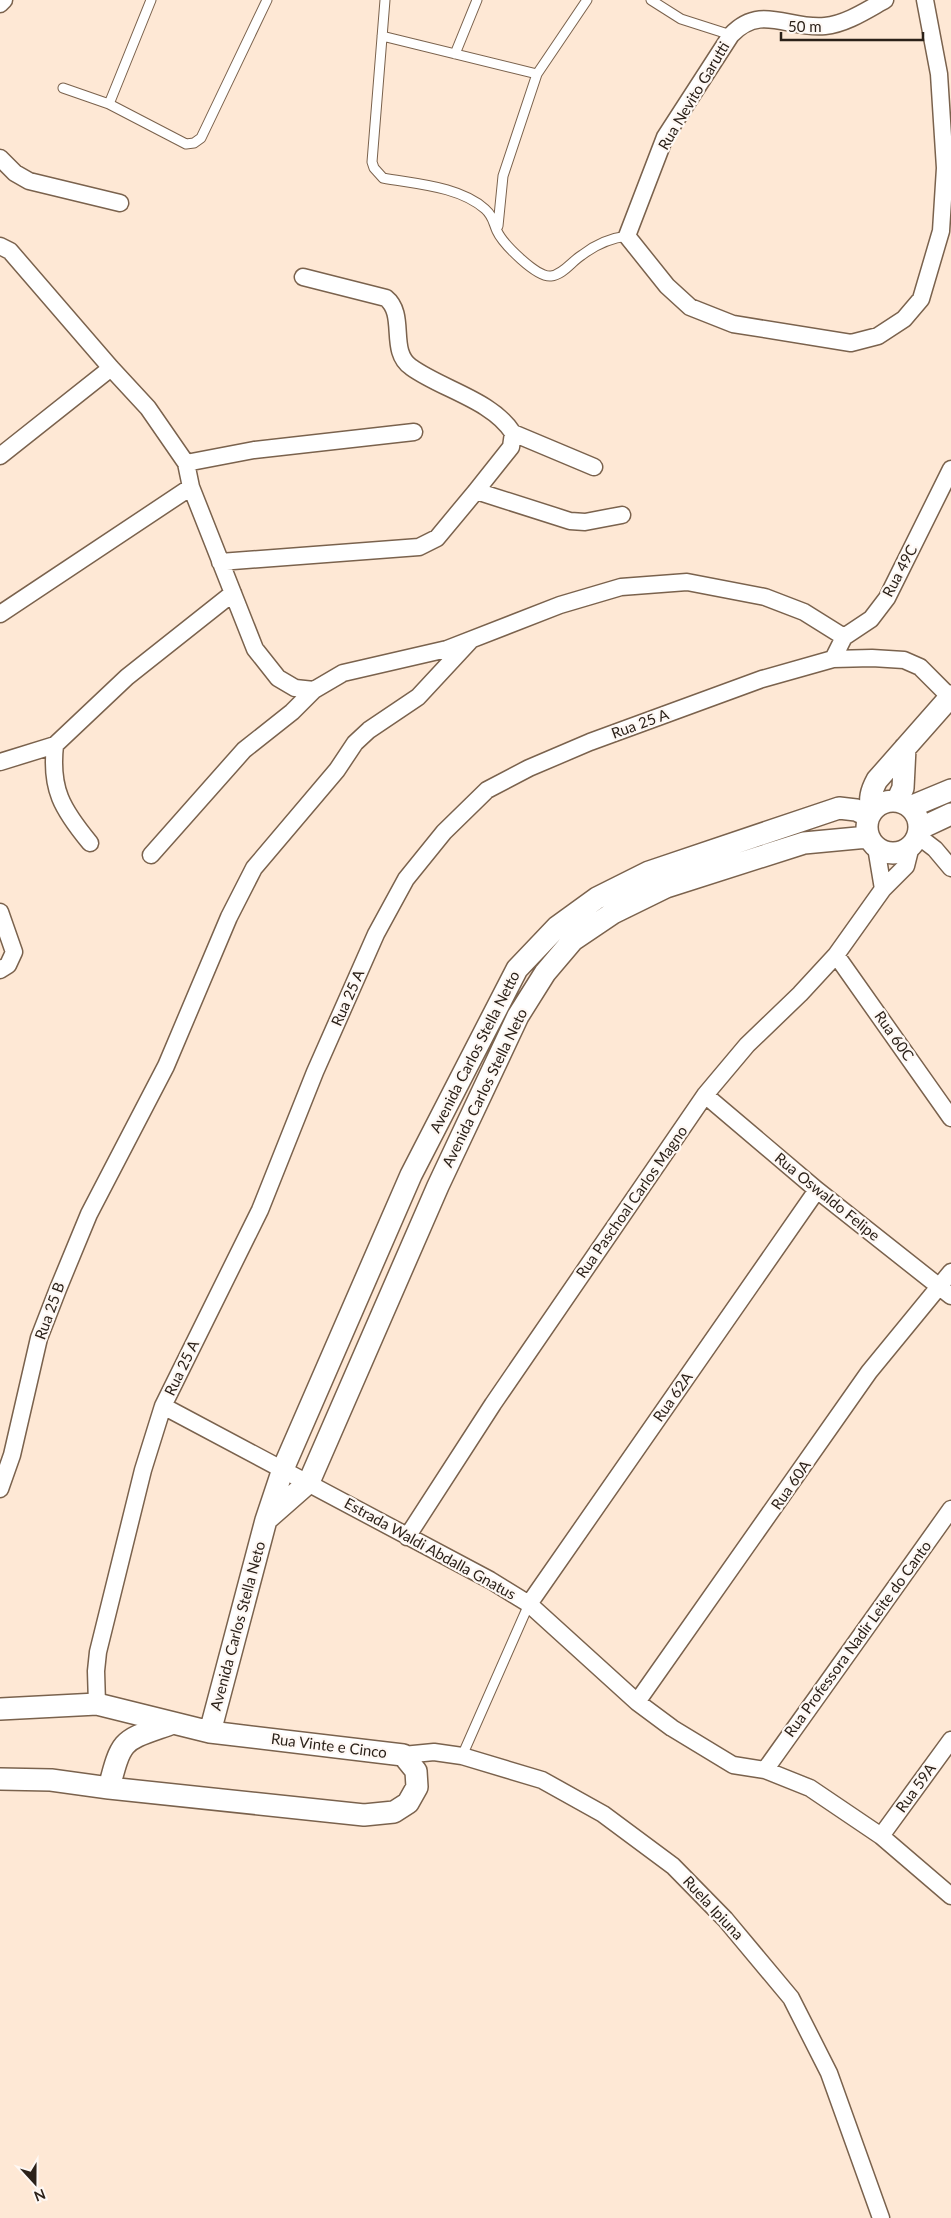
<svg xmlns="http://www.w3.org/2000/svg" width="951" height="2218" viewBox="0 0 951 2218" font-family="Lato,sans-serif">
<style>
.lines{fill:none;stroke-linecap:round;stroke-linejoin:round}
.service-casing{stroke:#7a624d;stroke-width:11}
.minor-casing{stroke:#7a624d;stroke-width:19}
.tertiary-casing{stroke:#7a624d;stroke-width:24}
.service{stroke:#fff;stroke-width:9}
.minor{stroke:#fff;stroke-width:16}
.tertiary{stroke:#fff;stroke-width:21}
.labels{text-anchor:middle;stroke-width:4.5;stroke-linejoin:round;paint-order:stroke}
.street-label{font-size:15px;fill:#2b2119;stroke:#fef8f4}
</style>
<rect width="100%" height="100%" fill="#fee8d5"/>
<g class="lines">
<g class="service-casing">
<path id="service" d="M385 0 372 162 374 168 383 178C415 184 459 186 485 209 493 216 493 222 497 231 503 244 537 278 551 276 563 275 572 261 582 255 595 245 611 238 627 236
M651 0 681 19 731 35
M382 36 537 74
M455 54 477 0
M63 88 109 104 186 144 194 143 201 138 267 0
M109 104 151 0
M498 226 503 176 537 74 587 0
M462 1756 529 1604"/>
</g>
<g class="minor-casing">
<path id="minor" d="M885 0C867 10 846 24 825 26 789 30 761 3 731 35L665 137 627 236 667 286 690 307 733 324 851 343 878 336 904 319 921 299 941 231 945 168 939 74 925 0
M0 4 4 0
M0 158 15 173 29 181 120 203
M0 246 10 251 111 368 148 408 186 463 191 487 255 649 278 678 295 688 314 690
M303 277 386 298C407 315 388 351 411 367 441 389 492 400 513 433L594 467
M0 456 111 368
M186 463 254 450 414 432
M476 491 570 521 585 522 622 515
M220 562 419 547 437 538 476 491 511 447 513 433
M0 614 191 487
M833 659 844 637 871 619 887 598 951 469
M55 745C50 789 62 809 90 843
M0 762 55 745 127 677 233 593
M918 836 935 849 951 868
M876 847 883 889
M151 855 244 750 292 712 314 690 343 673 447 649 560 605 621 587 687 582 765 597 804 612 844 637
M0 912 14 952 8 965 0 970
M836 955 951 1118
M705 1095 817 1190 951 1296
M163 1406 490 1580 529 1604 637 1702 672 1728 733 1765 765 1770 810 1788 881 1836 951 1896
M0 1489 12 1455 39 1338 58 1289 89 1214 166 1066 229 917 254 868 337 770 355 743 369 730 418 697 470 641
M407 1537 493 1404 705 1095 747 1045 800 994 836 955 883 889 906 866 911 846
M529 1604 817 1190
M637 1702 869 1372 951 1272
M97 1704 96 1671 98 1652 143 1470 163 1406 260 1210 315 1072 376 934 406 879 444 832 487 790 529 768 590 742 762 679 833 659 872 658 904 660 920 667 950 697
M403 1755 434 1752 462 1756 542 1780 603 1814 673 1866 725 1919 791 1998 829 2073 881 2218
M765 1770 951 1509
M881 1836 951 1740"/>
</g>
<g class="tertiary-casing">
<path id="tertiary" d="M867 827a26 26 0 1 1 52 0a26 26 0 1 1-52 0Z
M897 801 903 788 905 748
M910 807 951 790
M872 811C869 799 871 791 877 780L951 696
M919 829 951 814
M268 1518 309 1482 438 1186 518 1016 545 973 573 940 613 913 666 887 804 843 868 837
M0 1709 97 1704 210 1732 403 1755 416 1771 417 1787 408 1803 394 1812 364 1815 109 1788 51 1780 0 1779
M210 1732 266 1520 283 1469 411 1175 517 969 557 927 597 898 649 872 839 808 856 810 869 816
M109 1788C122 1736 123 1741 173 1723"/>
</g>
<use href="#service" class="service"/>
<use href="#minor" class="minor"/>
<use href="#tertiary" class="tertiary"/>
</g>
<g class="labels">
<g class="street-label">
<text transform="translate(694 96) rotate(-59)" y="5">Rua Nevito Garutti</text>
<text transform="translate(900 571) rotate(-62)" y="5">Rua 49C</text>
<text transform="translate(640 724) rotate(-20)" y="5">Rua 25 A</text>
<text transform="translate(348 998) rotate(-66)" y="5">Rua 25 A</text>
<text transform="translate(894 1036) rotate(55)" y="5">Rua 60C</text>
<text transform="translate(475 1052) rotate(-63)" y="5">Avenida Carlos Stella Netto</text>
<text transform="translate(485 1088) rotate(-64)" y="5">Avenida Carlos Stella Neto</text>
<text transform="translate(827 1197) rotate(39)" y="5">Rua Oswaldo Felipe</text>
<text transform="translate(632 1202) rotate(-55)" y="5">Rua Paschoal Carlos Magno</text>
<text transform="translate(50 1311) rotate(-70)" y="5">Rua 25 B</text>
<text transform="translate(182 1368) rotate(-64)" y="5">Rua 25 A</text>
<text transform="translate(673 1397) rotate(-55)" y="5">Rua 62A</text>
<text transform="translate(791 1485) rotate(-55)" y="5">Rua 60A</text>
<text transform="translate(430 1549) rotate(29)" y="5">Estrada Waldi Abdalla Gnatus</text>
<text transform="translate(238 1626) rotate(-75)" y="5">Avenida Carlos Stella Neto</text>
<text transform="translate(858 1639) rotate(-54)" y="5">Rua Professora Nadir Leite do Canto</text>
<text transform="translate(329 1746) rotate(7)" y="5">Rua Vinte e Cinco</text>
<text transform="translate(916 1788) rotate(-54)" y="5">Rua 59A</text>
<text transform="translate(713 1908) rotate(47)" y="5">Ruela Ipiuna</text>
</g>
</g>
<g transform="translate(35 2183) rotate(159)" stroke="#fef8f4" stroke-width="4" paint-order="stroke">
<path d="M0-4L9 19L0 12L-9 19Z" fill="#2b2119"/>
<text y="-8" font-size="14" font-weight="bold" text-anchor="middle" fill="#2b2119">N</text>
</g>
<path d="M781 32v8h142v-8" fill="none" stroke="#2b2119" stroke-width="2.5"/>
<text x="788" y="32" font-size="15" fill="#2b2119" stroke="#fef8f4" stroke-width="4" paint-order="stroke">50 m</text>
</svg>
